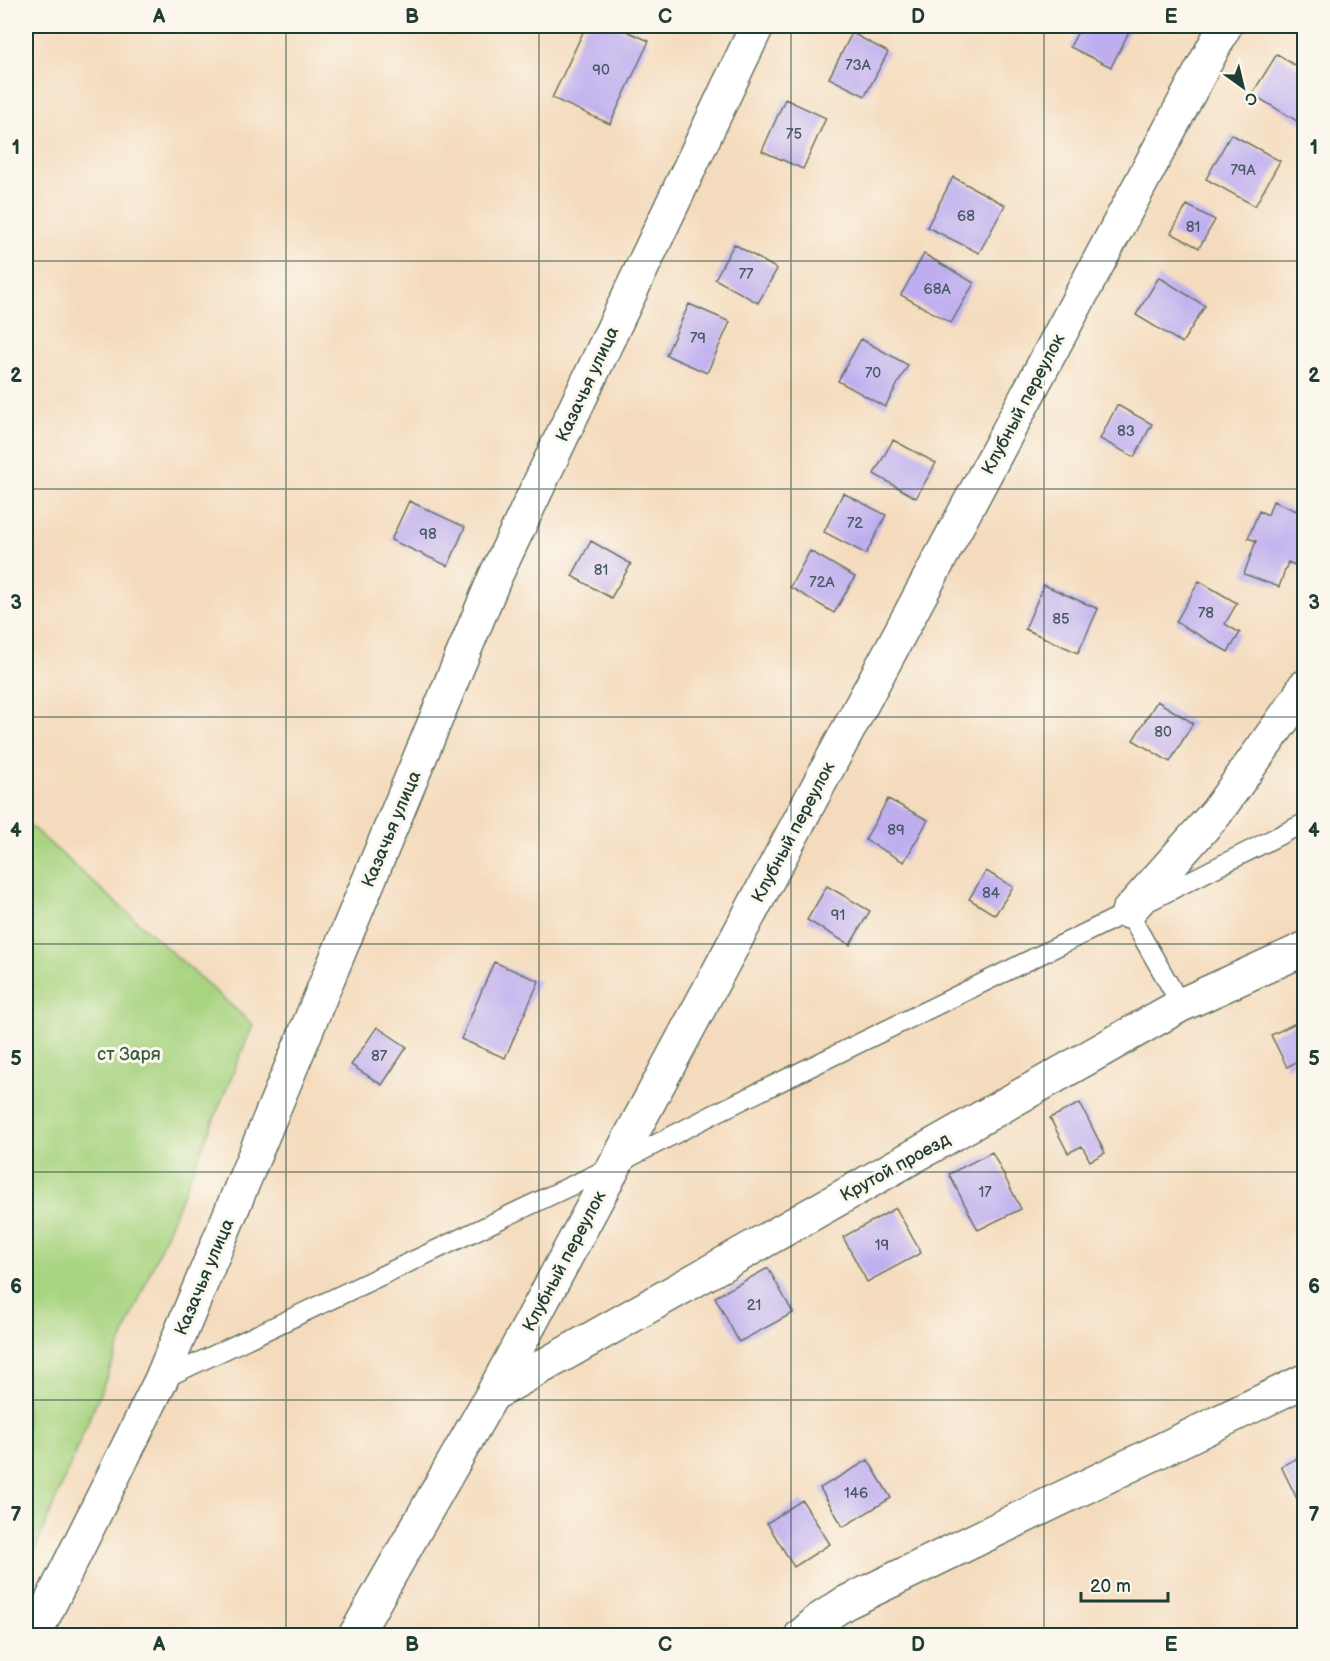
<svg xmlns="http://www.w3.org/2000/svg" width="1330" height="1661" viewBox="0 0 1330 1661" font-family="'Balsamiq Sans',sans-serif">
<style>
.green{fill:#a8d481;stroke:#64885a;stroke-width:1.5}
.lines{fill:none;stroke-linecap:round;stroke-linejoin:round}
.stream{stroke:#43b2bb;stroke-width:9}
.building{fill:#bfaeef}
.service-casing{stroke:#6a7464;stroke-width:21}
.minor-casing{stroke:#6a7464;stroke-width:36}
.service{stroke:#fff;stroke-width:18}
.minor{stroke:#fff;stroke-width:33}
.grid{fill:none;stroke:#1f3d34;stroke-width:1.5;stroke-opacity:0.55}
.labels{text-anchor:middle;stroke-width:6;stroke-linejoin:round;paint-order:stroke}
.number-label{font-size:15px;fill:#475963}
.street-label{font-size:18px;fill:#1f3d34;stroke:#fbf7ec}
.park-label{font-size:18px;fill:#3a5b43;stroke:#fbf7ec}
.neatline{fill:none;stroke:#1f3d34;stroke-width:2}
.grid-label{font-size:20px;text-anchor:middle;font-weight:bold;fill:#1f3d34}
</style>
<rect width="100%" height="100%" fill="#fbf7ec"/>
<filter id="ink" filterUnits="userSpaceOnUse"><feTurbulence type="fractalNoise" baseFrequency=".0167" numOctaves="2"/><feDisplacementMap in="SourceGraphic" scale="12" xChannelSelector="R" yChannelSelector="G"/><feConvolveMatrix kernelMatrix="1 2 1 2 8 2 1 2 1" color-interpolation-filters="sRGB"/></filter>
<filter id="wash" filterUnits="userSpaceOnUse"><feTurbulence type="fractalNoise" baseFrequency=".008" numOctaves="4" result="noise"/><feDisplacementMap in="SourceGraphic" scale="24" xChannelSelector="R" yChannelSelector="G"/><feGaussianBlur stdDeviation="1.35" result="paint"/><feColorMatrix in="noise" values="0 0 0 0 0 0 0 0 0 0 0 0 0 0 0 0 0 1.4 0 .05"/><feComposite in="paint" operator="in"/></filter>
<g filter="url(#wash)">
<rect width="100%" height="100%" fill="#f4dbbd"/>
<path class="green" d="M26 822 253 1025 26 1571Z"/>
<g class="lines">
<path class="stream" d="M1293 1636 1304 1629"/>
</g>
<g id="blocks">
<path class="building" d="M586 26H615L649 41 610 124 552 98Z
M1081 26H1132L1111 67 1070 47Z
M852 33 888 52 865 96 829 78Z
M1277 54 1304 71V119L1302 124 1252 94Z
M785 99 826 118 803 169 762 151Z
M1231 134 1280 161 1255 206 1206 179Z
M953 177 1005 205 979 253 927 227Z
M1187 205 1215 220 1199 248 1171 233Z
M734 244 777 269 758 303 715 279Z
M924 254 974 283 951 323 901 295Z
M1159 277 1205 306 1182 343 1136 315Z
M689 304 730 322 707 373 666 355Z
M861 339 908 365 885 407 838 381Z
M1117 405 1152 424 1134 457 1100 439Z
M893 440 936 463 916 498 874 474Z
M843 493 886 515 866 554 824 532Z
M409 501 465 527 448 566 391 540Z
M1273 501 1304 514V555L1300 567 1288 562 1279 587 1244 574 1256 541 1248 538 1259 511 1268 515Z
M591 541 631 564 611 598 572 576Z
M810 551 855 577 834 613 790 587Z
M1199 581 1237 603 1225 624 1240 633 1228 652 1176 622Z
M1044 585 1098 609 1078 653 1025 629Z
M1157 701 1193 723 1170 762 1133 740Z
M888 799 928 820 904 862 865 840Z
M986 871 1013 887 995 915 969 899Z
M827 886 870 911 850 945 807 920Z
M494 962 539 981 505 1058 461 1039Z
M1304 1019V1058L1287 1067 1271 1035Z
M377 1027 407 1047 382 1085 351 1065Z
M1080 1103 1105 1153 1090 1161 1082 1146 1068 1153 1050 1118Z
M992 1152 1021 1209 978 1230 949 1174Z
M896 1208 921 1253 867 1282 843 1237Z
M768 1268 793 1313 739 1342 715 1297Z
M1304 1455V1510L1303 1511 1281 1466Z
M868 1460 891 1498 843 1527 820 1488Z
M802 1500 830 1544 794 1567 767 1523Z"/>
</g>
</g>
<g filter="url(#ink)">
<use href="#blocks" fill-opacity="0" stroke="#6a7464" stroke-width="1.5"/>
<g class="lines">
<g class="service-casing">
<path id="service" d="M1181 1005 1128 912 1304 823
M161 1380 615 1165 718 1112 1128 912"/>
</g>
<g class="minor-casing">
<path id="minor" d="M1128 912 1216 813 1297 700 1304 687
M492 1395 1181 1005 1304 949
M34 1636 161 1380 495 577 757 26
M355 1636 492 1395 1225 26
M801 1636 819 1620 845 1603 1304 1381"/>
</g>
<use href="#service" class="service"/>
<use href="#minor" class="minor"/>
</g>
</g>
<path class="grid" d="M286 26V1636M539 26V1636M791 26V1636M1044 26V1636M26 261H1304M26 489H1304M26 717H1304M26 944H1304M26 1172H1304M26 1400H1304"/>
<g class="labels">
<g class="number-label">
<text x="858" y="70">73А</text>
<text x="601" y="75">90</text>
<text x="794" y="139">75</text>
<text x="1243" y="175">79А</text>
<text x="966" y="221">68</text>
<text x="1193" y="232">81</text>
<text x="746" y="279">77</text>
<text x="937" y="294">68А</text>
<text x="698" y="343">79</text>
<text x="873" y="378">70</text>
<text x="1126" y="436">83</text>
<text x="855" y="528">72</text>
<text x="428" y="539">98</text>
<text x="601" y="575">81</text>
<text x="822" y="587">72А</text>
<text x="1206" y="618">78</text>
<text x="1061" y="624">85</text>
<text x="1163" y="737">80</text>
<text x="896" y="835">89</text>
<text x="991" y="898">84</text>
<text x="838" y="920">91</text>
<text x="379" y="1061">87</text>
<text x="985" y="1197">17</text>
<text x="882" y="1250">19</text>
<text x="754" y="1310">21</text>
<text x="856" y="1498">146</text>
</g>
<g class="street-label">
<text transform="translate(587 384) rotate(-65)" y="6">Казачья улица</text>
<text transform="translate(1023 404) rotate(-62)" y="6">Клубный переулок</text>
<text transform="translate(391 829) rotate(-67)" y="6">Казачья улица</text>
<text transform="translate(793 832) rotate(-62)" y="6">Клубный переулок</text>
<text transform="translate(895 1167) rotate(-29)" y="6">Крутой проезд</text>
<text transform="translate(564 1261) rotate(-62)" y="6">Клубный переулок</text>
<text transform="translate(204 1277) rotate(-67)" y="6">Казачья улица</text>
</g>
<g class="park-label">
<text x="129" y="1060">ст Заря</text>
</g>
</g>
<rect width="1330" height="1661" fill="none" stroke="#fbf7ec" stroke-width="66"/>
<g transform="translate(1243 87) rotate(146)" stroke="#fbf7ec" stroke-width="4.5" paint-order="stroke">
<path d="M0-4.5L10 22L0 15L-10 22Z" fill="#1f3d34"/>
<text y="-9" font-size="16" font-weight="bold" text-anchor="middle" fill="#1f3d34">С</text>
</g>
<path d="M1081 1592v9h87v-9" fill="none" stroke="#1f3d34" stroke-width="3"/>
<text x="1090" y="1592" font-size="18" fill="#1f3d34" stroke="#fbf7ec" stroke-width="4.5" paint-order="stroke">20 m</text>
<rect x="33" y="33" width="1264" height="1595" class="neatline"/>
<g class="grid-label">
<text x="159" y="23">A</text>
<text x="412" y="23">B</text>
<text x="665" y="23">C</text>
<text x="918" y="23">D</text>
<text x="1171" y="23">E</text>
<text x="16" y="154">1</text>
<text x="1314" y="154">1</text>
<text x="16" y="382">2</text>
<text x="1314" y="382">2</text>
<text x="16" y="609">3</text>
<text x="1314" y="609">3</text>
<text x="16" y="837">4</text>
<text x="1314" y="837">4</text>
<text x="16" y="1065">5</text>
<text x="1314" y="1065">5</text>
<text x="16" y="1293">6</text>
<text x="1314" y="1293">6</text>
<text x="16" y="1521">7</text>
<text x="1314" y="1521">7</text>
<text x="159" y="1651">A</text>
<text x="412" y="1651">B</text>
<text x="665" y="1651">C</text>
<text x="918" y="1651">D</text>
<text x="1171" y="1651">E</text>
</g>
</svg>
